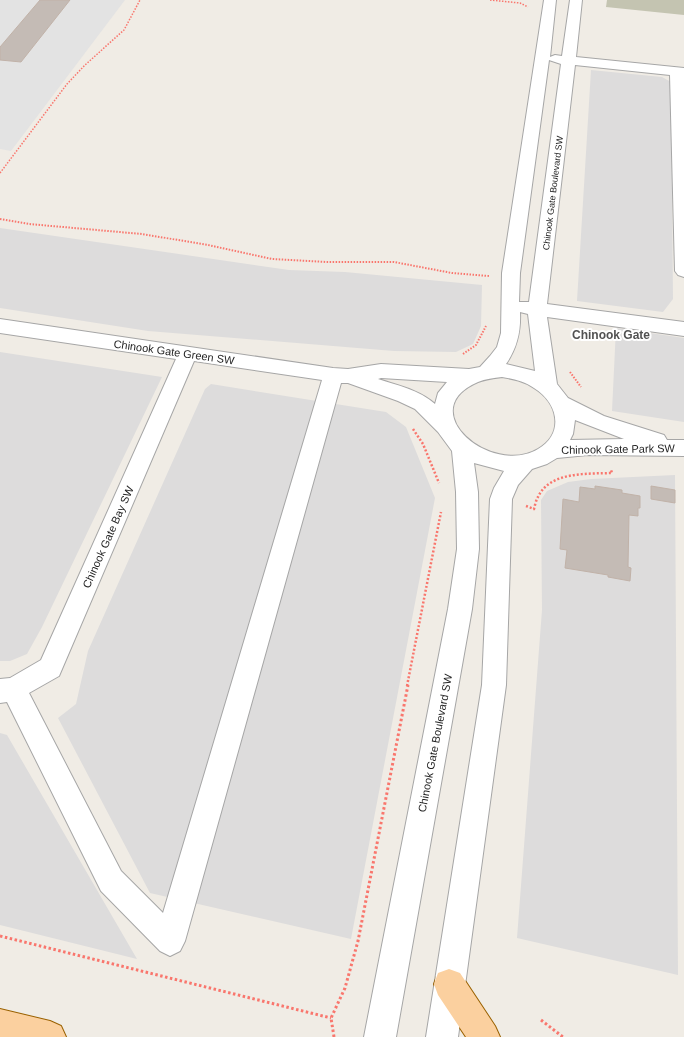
<svg xmlns="http://www.w3.org/2000/svg" width="684" height="1037" viewBox="0 0 684 1037" font-family="Helvetica,sans-serif">
<style>
.residential{fill:#dddcdc}
.construction{fill:#c4c4b1}
.parking{fill:#e3e3e3}
.building{fill:#c4bbb5;stroke:#c1b2a8}
.lines{fill:none;stroke-linecap:round;stroke-linejoin:round}
.minor-casing{stroke:#a6a6a6;stroke-width:2}
.major-casing{stroke:#9a6101;stroke-width:2}
.path-far3{stroke:#f9766d;stroke-width:1.5;stroke-dasharray:1.5 1.5;stroke-linecap:butt}
.path-far2{stroke:#f9766d;stroke-width:2;stroke-dasharray:1.5 1.5;stroke-linecap:butt}
.path-far1{stroke:#f9766d;stroke-width:2.5;stroke-dasharray:2 2;stroke-linecap:butt}
.path{stroke:#f9766d;stroke-width:3;stroke-dasharray:2.5 2.5;stroke-linecap:butt}
.minor{fill:#fff;fill-rule:evenodd}
.major{fill:#fbd09f;fill-rule:evenodd}
.labels{text-anchor:middle;stroke-width:4;stroke-linejoin:round;paint-order:stroke}
.far-street-label{font-size:9px;fill:#1f1f1f;stroke:#fff}
.street-label{font-size:11px;fill:#1f1f1f;stroke:#fff}
.neighbourhood-label{font-size:12px;font-weight:bold;fill:#525252;stroke:#fff}
</style>
<rect width="100%" height="100%" fill="#f0ece5"/>
<path class="residential" d="M591 70 662 77 671 82 673 299 663 312 577 301Z
M0 228 289 270 345 272 482 285 481 326 473 344 456 352 394 351 148 331 0 308Z
M616 328 684 338V422L612 411Z
M0 352 162 377 42 627 27 654 10 661H0Z
M211 384 386 412 406 427 435 498 351 939 150 893 58 718 76 704 88 651 205 389Z
M675 475 678 975 517 938 542 610 541 500 547 491 568 482 591 479Z
M0 733 7 735 137 959 0 925Z"/>
<path class="construction" d="M607 0H684V15L606 7Z"/>
<path class="parking" d="M0 0H125L11 151 0 149Z"/>
<path class="building" d="M40 0H70L21 62 0 60V47Z
M595 486 622 490V493L640 496V508H638V516L629 515 628 567 631 568 630 581 608 577V575L565 568 567 550 560 549 563 499 579 502 580 487 595 489Z
M651 486 675 490V503L651 499Z"/>
<g class="lines">
<g class="minor-casing">
<path id="minor" d="M544 0H556L550 57 555 55 562 56 570 0H582L576 57 684 68V277L678 275 675 271 670 75 575 65 547 304 684 322V336L547 317 557 384 568 398 604 416 664 435 667 440H684V456L588 455 557 458 547 464 532 469 518 485 512 499 506 685 458 1037H426L482 685 490 499 494 488 504 471 474 463 478 492 479 549 472 609 396 1037H364L448 609 457 549 456 492 452 451 438 432 415 409 398 401 348 383H341L185 941 180 951 170 956 160 951 101 891 7 702 0 703V679L10 678 41 660 176 359 0 333V319L333 368 348 369 381 364 469 369 480 367 490 356 497 347 501 333 502 273ZM549 60 561 64 529 302H519L520 273ZM520 312 528 314 535 371 506 364C517 348 521 332 520 312ZM194 361 322 380 163 913 121 871 29 693 59 676ZM502 377C513 379 524 381 534 388 558 403 565 433 538 449 491 477 412 410 478 382 485 379 494 378 502 377ZM381 378 447 382 438 393 435 404C420 390 396 385 378 379ZM575 420 624 439 570 440 573 434Z"/>
</g>
<g class="major-casing">
<path id="major" d="M449 969 460 973 495 1026 500 1037H466L438 995 434 984 438 973Z
M0 1009 50 1021 61 1026 66 1037H0Z"/>
</g>
<path class="path-far3" d="M490 0 520 3 528 7
M0 173 67 84 85 65 124 30 140 0"/>
<path class="path-far2" d="M0 219 29 224 142 234 208 245 272 259 326 262H394L452 273 489 276
M463 354 476 345 486 326
M570 372 581 387"/>
<path class="path-far1" d="M413 429 423 444 439 483
M526 506 534 509C535 505 536 500 538 497 550 471 588 474 612 473L611 470
M407 686 441 512"/>
<path class="path" d="M0 936 331 1018
M541 1020 563 1037
M334 1037 331 1018 345 988 358 941 408 685"/>
<use href="#minor" class="minor"/>
<use href="#major" class="major"/>
</g>
<g class="labels">
<g class="far-street-label">
<text transform="translate(553 193) rotate(-83)" y="3">Chinook Gate Boulevard SW</text>
</g>
<g class="street-label">
<text transform="translate(174 352) rotate(8)" y="4">Chinook Gate Green SW</text>
<text transform="translate(618 449) rotate(-1)" y="4">Chinook Gate Park SW</text>
<text transform="translate(108 537) rotate(-66)" y="4">Chinook Gate Bay SW</text>
<text transform="translate(435 743) rotate(-79)" y="4">Chinook Gate Boulevard SW</text>
</g>
<g class="neighbourhood-label">
<text x="611" y="339">Chinook Gate</text>
</g>
</g>
</svg>
